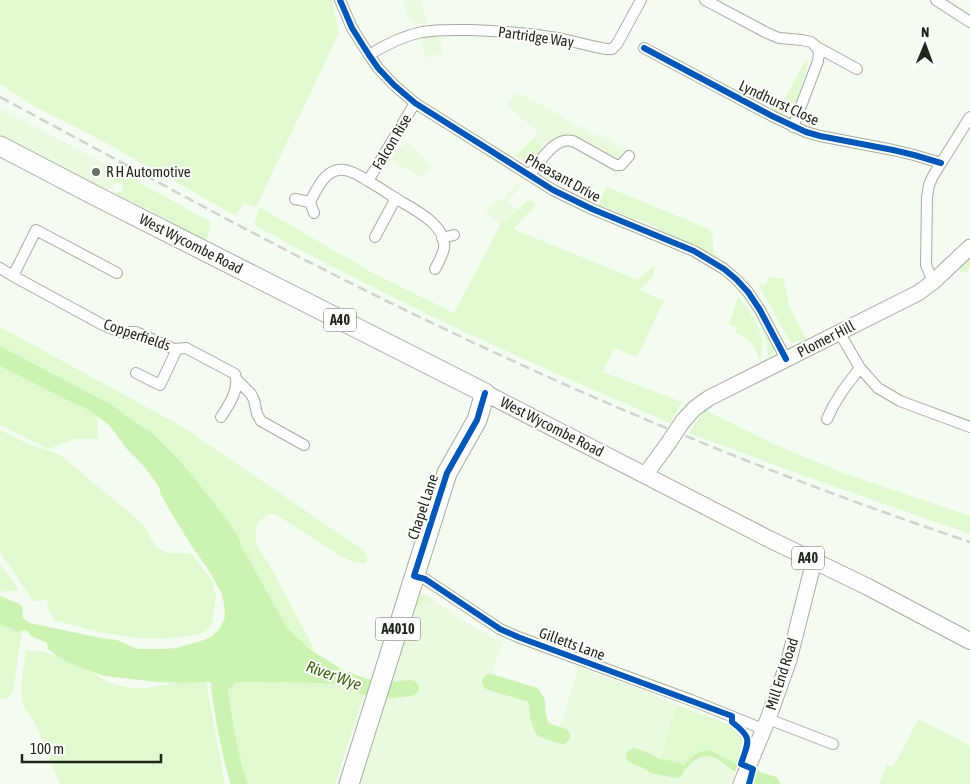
<svg xmlns="http://www.w3.org/2000/svg" width="970" height="784" viewBox="0 0 970 784" font-family="'Asap Condensed',sans-serif">
<style>
.built{fill:#eafae0}
.green{fill:#e1f9d1}
.water{fill:#cdf3b3}
.lines{fill:none;stroke-linecap:round;stroke-linejoin:round}
.river{stroke:#cdf3b3;stroke-width:16}
.street-casing{stroke:#a6ada2;stroke-width:12}
.secondary-casing{stroke:#a6ada2;stroke-width:17}
.primary-casing{stroke:#a6ada2;stroke-width:18}
.highway-casing{stroke:#a6ada2;stroke-width:21}
.street{stroke:#fdfefd;stroke-width:10}
.secondary{stroke:#fdfefd;stroke-width:15}
.primary{stroke:#fdfefd;stroke-width:16}
.highway{stroke:#fdfefd;stroke-width:19}
.rail{stroke:#d0d2cf;stroke-width:2.5;stroke-dasharray:10 5;stroke-linecap:butt}
.secondary-bridge-casing{stroke:#a6ada2;stroke-width:17;stroke-linecap:butt}
.secondary-bridge{stroke:#fdfefd;stroke-width:15}
.cycleway-casing{stroke:#fff;stroke-width:9}
.cycleway{stroke:#0057b8;stroke-width:6}
.poi-dot{fill:#6a7165;stroke:#fff;stroke-width:2}
.labels{text-anchor:middle;stroke-width:4;stroke-linejoin:round;paint-order:stroke}
.shield{fill:#fff;stroke:#62675f;stroke-width:1}
.shield-label{font-size:14px;font-weight:bold;fill:#1f261a}
.street-label{font-size:15px;fill:#1f261a;stroke:#fff}
.poi-label{font-size:15px;fill:#1f261a;stroke:#fff;text-anchor:start}
.water-label{font-size:16px;font-style:italic;fill:#386408;stroke:#fff}
</style>
<rect width="100%" height="100%" fill="#f4fbf0"/>
<path class="built" d="M409 0H421L428 23 423 24 422 22 413 25 410 18H408L403 2Z
M440 35 442 53 426 58 420 38Z
M516 92 560 115 565 119 600 137 602 136 637 155 615 177 614 172 563 143 546 159 539 152 540 144 534 138 538 133 506 104 512 99Z
M0 108 120 172 113 183 115 190 98 187 0 137Z
M409 142 432 167 421 178 417 173 415 174 390 159 395 151Z
M520 181 524 183 508 201 518 210 502 225 485 212 499 199 502 200Z
M433 600 465 622 503 643 488 683 534 696 536 701 535 710 541 731 558 735 578 667 626 684 677 705 667 733 660 758 655 764 685 770 697 758 702 755H707L712 756 735 772 730 784H355L365 752 371 750 374 738 372 733 375 723 380 722 382 711 379 708 391 682 416 606Z"/>
<path class="green" d="M0 0H332L339 33 256 207 244 203 236 216 90 134 36 107 0 84Z
M806 59 808 64 794 109C785 115 779 114 771 109V106L779 110Z
M534 138 540 144V153L534 161 528 163 516 156Z
M120 172 211 222 206 243 168 220 115 193 123 191 121 182 113 183Z
M607 187 709 229 713 236V251L718 257V258L695 245 663 232 657 227 598 205Z
M530 199 536 205 513 229 638 280 655 264 653 277 640 290 664 301 637 357 614 348 603 372 682 402 670 423C561 376 451 328 345 273 315 258 284 241 254 225L259 207 373 273 454 313 501 224H502Z
M970 255V268L966 273 960 271 959 266Z
M767 277 784 279 789 306 807 340 791 343 758 284 767 285Z
M735 284 750 302 774 345V352L768 357C768 329 751 306 733 285Z
M738 296C748 309 761 326 762 342 762 349 761 356 761 362 757 357 757 352 754 346 750 340 743 336 736 333L737 327 729 325Z
M0 327 181 426 362 549C367 554 369 557 366 563 358 565 350 560 342 557L275 514H268L262 519 257 525 255 536 258 548 269 564 310 641 314 651 300 641 287 628 241 545 238 535 228 521 189 471 176 457 149 430 143 428 112 405 0 346Z
M0 366 77 405 86 408 97 415 98 439H75L48 449 0 425Z
M705 410 776 445 843 473 970 516V534L799 474 689 433Z
M0 430 26 443 60 455 144 525C150 537 156 552 171 553 179 553 185 552 192 554L212 581 216 596 212 624 206 631 197 635 163 639 135 638 99 632 54 620 47 607 48 600 33 601 0 552Z
M0 564 19 590 4 592 0 590Z
M420 594 427 596 433 600 416 606 391 683 415 600Z
M0 625 13 629 16 632 22 630 13 692 6 699 0 698Z
M26 650 43 652 57 656 73 665 94 673 110 683 129 688H147L176 683 206 682 225 784H60C50 763 44 740 33 720 29 713 23 709 22 700 20 684 24 666 26 650Z
M240 682 320 683 336 684 365 691 335 784H239C229 752 224 720 219 688L226 684Z
M677 705 738 728C754 740 740 757 735 772 721 762 709 747 693 762 688 767 684 771 676 773L654 768 660 758 667 733Z
M918 719 970 746V784H879L887 765 893 767 903 749Z"/>
<path class="water" d="M0 346 112 405 143 428 149 430 176 457 189 471 228 521 238 536 241 545 287 628 300 640 311 650 346 672 367 683 365 691 336 684 320 683 240 682 226 684 219 688 209 682 181 683 157 682 104 676 73 665 57 656 48 649 47 643 31 636 26 630 16 632 13 629 0 625V596L20 604 22 607 23 618 30 623 101 638 117 640 138 649H163L176 648 204 640 212 636 219 629 224 620 225 615 224 605 222 594 208 569 191 545 170 511 161 495 159 487 143 465 127 449 109 425 86 408 77 405 0 366Z
M709 750 738 765 735 772C721 762 709 747 693 762 688 767 684 771 676 773L654 768 655 764C693 777 683 752 709 750Z"/>
<g class="lines">
<path class="river" d="M234 672 219 688C224 720 229 752 239 784
M347 680 366 687 391 690 411 688
M490 682 533 695 537 702 538 716 542 729 550 732 562 736
M634 756 645 760 655 766 676 770
M751 776 758 780 772 784"/>
<g class="street-casing">
<path id="street" d="M340 0 352 28 369 55 378 68 394 85 415 103 553 190 592 209 694 251 724 269 736 279 748 292 760 310 786 359
M705 0 767 33 779 38 802 40 811 42 817 47 819 53 818 61 793 127
M936 0 970 22
M815 46 857 69
M644 48 772 116 806 132 820 136 893 150 914 155 941 163
M369 55C385 45 403 36 422 32 439 29 455 30 472 30 500 31 529 33 557 38 573 41 589 46 606 49H612L617 44 641 0
M530 175C537 165 551 143 564 141 567 140 570 141 573 141L616 165H621L629 156
M368 181C377 186 386 192 395 198 411 208 447 224 444 248 443 255 438 263 435 269
M295 199 310 202 314 213
M310 202C313 196 316 190 320 184 334 162 350 169 368 181L415 103
M375 237 396 198
M442 238 454 235
M0 268 13 276 103 325 125 334 130 332H136L174 349 186 348 235 374C240 389 229 405 221 417
M13 276 36 230 117 273
M933 282 926 265 927 197 929 185 933 176 970 117
M839 332 860 368 878 388 900 401 970 427
M136 373 160 385 177 349
M236 379 251 394 254 400 257 414 261 421 304 445
M827 419C836 398 846 386 860 368
M414 576 425 579 500 629 518 637 691 700 763 729
M768 719 833 744"/>
</g>
<g class="secondary-casing">
<path id="secondary" d="M683 421 695 408 709 398 918 293 933 282 970 247
M645 475 667 445
M741 784 768 719 789 660 814 561"/>
</g>
<g class="primary-casing">
<path id="primary" d="M485 393 769 539 868 587 970 641"/>
</g>
<g class="highway-casing">
<path id="highway" d="M0 146 94 195 485 393 477 420 447 473 349 784"/>
</g>
<use href="#street" class="street"/>
<use href="#secondary" class="secondary"/>
<use href="#primary" class="primary"/>
<use href="#highway" class="highway"/>
<path class="rail" d="M0 97C142 173 283 252 428 321 604 406 785 480 970 542"/>
<g class="secondary-bridge-casing">
<path id="secondary-bridge" d="M667 445 683 421"/>
</g>
<use href="#secondary-bridge" class="secondary-bridge"/>
<g class="cycleway-casing">
<path id="cycleway" d="M340 0 352 28 369 55 378 68 394 85 415 103 553 190 592 209 694 251 724 269 736 279 748 292 760 310 786 359
M644 48 772 116 806 132 820 136 893 150 914 155 941 163
M485 393 477 420 447 473 414 576 425 579 500 629 518 637 732 716V722C754 739 748 741 741 764L753 769 749 784"/>
</g>
<use href="#cycleway" class="cycleway"/>
</g>
<circle class="poi-dot" cx="96" cy="172" r="5"/>
<g class="labels">
<g class="shield">
<rect x="324" y="308.5" width="32" height="23" rx="4"/>
<rect x="792" y="546.5" width="32" height="23" rx="4"/>
<rect x="375.5" y="617.5" width="45" height="23" rx="4"/>
</g>
<g class="shield-label">
<text x="340" y="325">A40</text>
<text x="808" y="563">A40</text>
<text x="398" y="634">A4010</text>
</g>
<g class="street-label">
<text transform="translate(536 37) rotate(8)" y="5">Partridge Way</text>
<text transform="translate(779 103) rotate(25)" y="5">Lyndhurst Close</text>
<text transform="translate(392 142) rotate(-59)" y="5">Falcon Rise</text>
<text transform="translate(563 178) rotate(29)" y="5">Pheasant Drive</text>
<text transform="translate(191 244) rotate(27)" y="5">West Wycombe Road</text>
<text transform="translate(137 335) rotate(19)" y="5">Copperfields</text>
<text transform="translate(826 339) rotate(-27)" y="5">Plomer Hill</text>
<text transform="translate(552 427) rotate(27)" y="5">West Wycombe Road</text>
<text transform="translate(423 507) rotate(-72)" y="5">Chapel Lane</text>
<text transform="translate(572 644) rotate(20)" y="5">Gilletts Lane</text>
<text transform="translate(782 674) rotate(-72)" y="5">Mill End Road</text>
</g>
<g class="poi-label">
<text x="106" y="177">R H Automotive</text>
</g>
<g class="water-label">
<text transform="translate(334 675) rotate(20)" y="6">River Wye</text>
</g>
</g>
<g transform="translate(925 45) rotate(1)" stroke="#ffffff" stroke-width="4" paint-order="stroke">
<path d="M0-4L9 19L0 12L-9 19Z" fill="#1f261a"/>
<text y="-8" font-size="14" font-weight="bold" text-anchor="middle" fill="#1f261a">N</text>
</g>
<path d="M22 754v8h139v-8" fill="none" stroke="#1f261a" stroke-width="2.5"/>
<text x="30" y="754" font-size="15" fill="#1f261a" stroke="#ffffff" stroke-width="4" paint-order="stroke">100 m</text>
</svg>
